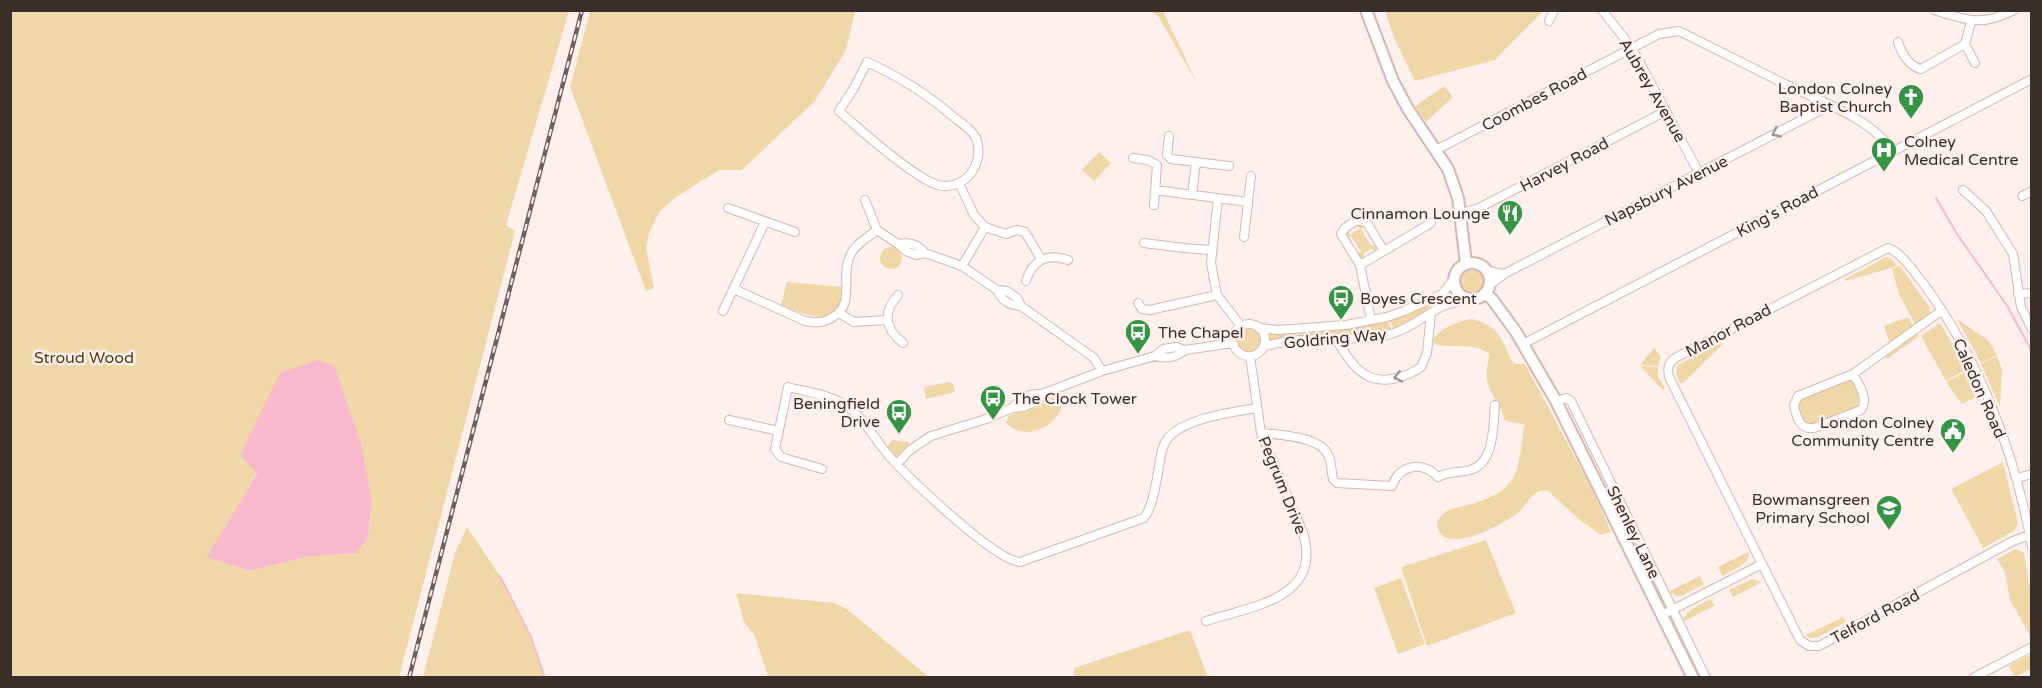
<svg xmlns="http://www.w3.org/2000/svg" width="2042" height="688" viewBox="0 0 2042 688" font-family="'Varela Round',sans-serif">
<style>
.green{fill:#f0d7a8;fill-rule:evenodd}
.water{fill:#f9b9cd}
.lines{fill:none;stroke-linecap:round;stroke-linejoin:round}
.stream{stroke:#f9b9cd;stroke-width:2}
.minor-casing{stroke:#d5b7ac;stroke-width:10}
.secondary-casing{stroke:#d5b7ac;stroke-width:14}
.minor{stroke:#fff;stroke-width:8}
.secondary{stroke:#fff;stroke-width:10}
.rail-casing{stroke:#6e615d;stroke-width:4.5}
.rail{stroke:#fef1ed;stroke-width:2;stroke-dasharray:7;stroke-linecap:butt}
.oneway{stroke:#9c9694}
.labels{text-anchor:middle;stroke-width:5;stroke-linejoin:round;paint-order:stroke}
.poi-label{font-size:16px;fill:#3a2e2a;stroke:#fef1ed;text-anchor:end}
.street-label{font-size:16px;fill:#3a2e2a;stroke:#fef1ed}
.park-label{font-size:16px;fill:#4f3b0f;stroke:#fef1ed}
</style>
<rect width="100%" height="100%" fill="#fef1ed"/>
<path class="green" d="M10 11H569L506 225 515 231 399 677H11ZM257 472 372 502 368 538 357 553 306 557 249 571 208 557Z
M590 11H855L846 50 815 101 742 170H719L676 197 660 211 649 233 646 248 654 288 646 291 570 87Z
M1150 11H1163L1197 83 1158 16Z
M1385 11V10L1543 11 1495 60 1415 81 1395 40Z
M1444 86 1453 97 1426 122 1415 106Z
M1099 152 1111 163 1094 181 1082 170Z
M1358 223 1366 226 1361 229 1371 246 1376 244 1377 246 1375 252 1372 248 1363 254 1365 258 1362 259 1357 255 1361 252 1351 236 1346 238 1345 236 1347 230 1350 235 1359 229Z
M880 258a11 11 0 1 1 22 0a11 11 0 1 1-22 0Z
M1886 257 1890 258 1898 266 1845 281V279Z
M1900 266 1930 308 1929 315 1915 324 1899 294 1892 269Z
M1459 281a13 13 0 1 1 26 0a13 13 0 1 1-26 0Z
M787 282 843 287C842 331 807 316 781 305Z
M1432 302 1436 306 1420 318 1394 330 1389 319Z
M1908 317 1913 326 1890 343 1884 326Z
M1472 319C1499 326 1501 338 1512 361L1515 364H1525L1591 487 1611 532 1601 535 1581 521 1548 491C1542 490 1539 490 1535 494 1528 498 1525 507 1519 512 1505 524 1437 561 1437 521 1445 509 1451 509 1464 506 1519 492 1518 475 1524 424L1505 421C1502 406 1489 394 1487 379 1485 370 1489 362 1489 354 1474 341 1449 350 1433 343 1434 330 1460 320 1472 319Z
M1957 319 1988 340 1997 355 1981 363Z
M1387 320 1392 330 1368 334 1301 337 1297 333Z
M1940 323 1967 369 1946 381 1921 336Z
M1238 340a11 11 0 1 1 22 0a11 11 0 1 1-22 0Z
M1916 331 1919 336 1887 359 1885 354Z
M1294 332 1298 338 1269 342 1268 333Z
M1721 342 1722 345 1683 383H1680L1676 373 1678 365Z
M1654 348 1661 357 1658 366 1640 365Z
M1997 356 2002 369 2000 407 1981 364Z
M1640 366 1658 367V377L1665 388 1663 390Z
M1967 371 1978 396 1962 404 1946 382Z
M1849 379 1855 381 1863 400 1859 408 1815 425 1803 423 1796 406 1797 400Z
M949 382 953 384 955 392 926 399 924 387Z
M1056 395 1062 400C1063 426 1023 444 1006 422L1009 415 1029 410Z
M892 440 908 442 910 445 901 455 894 456 887 447Z
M2003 462 2018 523 2014 531 1983 548 1951 489Z
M467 527 500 576 531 637 545 677H423L455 553Z
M1486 540 1516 613 1427 646 1401 567Z
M2016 549 2024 553 2031 595V638L2010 600 2005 572 1997 559Z
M1748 552 1749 555 1747 561 1741 566 1722 576 1718 567Z
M1700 576 1704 584 1682 596H1678L1668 592Z
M1401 578 1425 644 1398 654 1374 588Z
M1752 579 1762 582 1733 597 1729 590Z
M736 593 835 603 848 610 929 677H768L755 636 744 622Z
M1711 599 1714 606 1682 622C1687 609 1699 605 1711 599Z
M1843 617 1846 622 1816 638H1810L1806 635Z
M1190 630 1208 677H1074V668Z
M2031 654V669L2015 677 2008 666Z"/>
<path class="water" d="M318 360 334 365 361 443 372 502 368 538 357 553 306 557 249 571 207 557 257 473 240 455 280 373Z"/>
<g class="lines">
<path class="stream" d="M1936 198 1957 234 2008 307 2032 352
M500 576 531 637 545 678"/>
<g class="minor-casing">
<path id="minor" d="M1602 10 1632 48 1699 173
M1934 10C1966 20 1982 27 2014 10
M1549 21 1554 10
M1898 42C1901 53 1910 67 1921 69L1965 44 1971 22
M1965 44 1975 63
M867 62C900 77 929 95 956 119 963 124 972 130 976 138 981 149 978 164 971 173 964 183 950 188 938 185 916 179 858 128 839 111L854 88Z
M1169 136 1167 155 1171 159 1229 166
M1436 150 1659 34 1679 31C1715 49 1751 67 1787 85 1818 100 1874 120 1892 151
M1133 158 1148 160 1157 165 1154 205
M959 183 974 215 985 227 962 266
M1155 190 1248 202
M1963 190 1986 211 2013 254 2021 307 2032 329
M1192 195 1196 162
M2022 196 2032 191
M1218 198 1211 263 1217 295 1241 326
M865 200 877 230 898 244 906 251 916 255 925 253 962 266 997 290 1007 291 1017 298 1021 306 1094 358 1102 371
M728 208 795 232
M1460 213 1477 209 1666 111
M985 227 1006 234 1016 230 1025 232 1041 259
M1244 237 1251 176
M1144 243 1184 248 1211 250
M898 244C910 242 917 244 925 253
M1384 251 1431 223
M1360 265 1384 251 1367 223 1357 220 1345 228 1341 234 1360 265 1371 320
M1488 271 1504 274
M1026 281C1032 260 1047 253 1068 260
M1490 285 1504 274 1817 112 1822 108 1825 103
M734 289 805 321C816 323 824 323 833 317 856 304 840 275 850 256 854 245 868 237 877 230
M997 290C1002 301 1009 305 1021 306
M2018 294 2032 293
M898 295C882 313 885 329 903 343
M1138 303 1142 309 1150 310 1217 295
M723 311 765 222
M839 313 854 322 887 320
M1233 340a16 16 0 1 1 32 0a16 16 0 1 1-32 0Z
M1259 328 1278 330 1346 325 1387 317 1404 311 1442 294 1454 279
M1335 338C1343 350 1353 368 1366 375 1383 385 1407 377 1421 367L1427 353 1431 314
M1523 344 2032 79
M1263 347C1305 333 1350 344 1391 334 1409 329 1423 317 1439 308 1448 303 1460 301 1470 299
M1155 356C1167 359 1175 358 1185 350
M1853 374 1798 396 1794 405C1796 417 1800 430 1814 428L1861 410C1869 399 1859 384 1853 374L1941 311
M1556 401 1566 398 1571 401 1706 678
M1012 408C1021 398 1028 393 1042 394
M729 420 779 431
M1261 433C1279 435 1320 436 1328 455 1332 462 1331 471 1333 479L1337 483 1392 486C1400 464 1422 461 1438 477 1448 471 1459 473 1470 470 1495 463 1493 426 1495 405
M897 464 910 450 931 436 986 419 1012 408 1023 407 1035 402 1042 394 1102 371 1155 356 1163 349 1176 347 1185 350 1233 343
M822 469 781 457 775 449 788 387C807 392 828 394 845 405 864 417 875 440 890 457 910 479 994 560 1020 562L1144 518C1153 506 1155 487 1158 473 1160 463 1160 450 1166 441 1179 419 1232 412 1257 408
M2017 478 2032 474
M1762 564 1670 379C1667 371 1667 364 1675 358L1888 248C1902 253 1913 271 1923 283 1980 360 2015 453 2032 547
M1662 615 1762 564 1800 640 1809 646H1819L2013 541 2029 535
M1206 621C1252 606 1323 599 1303 533L1261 433 1250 356
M1973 678 2032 647"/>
</g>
<g class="secondary-casing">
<path id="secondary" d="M1366 10 1393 81 1408 109 1448 169 1458 198 1466 263
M1454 281a18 18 0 1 1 36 0a18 18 0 1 1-36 0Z
M1485 293 1492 299 1516 332 1556 401 1693 678"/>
</g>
<use href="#minor" class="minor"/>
<use href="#secondary" class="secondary"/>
<g class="rail-casing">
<path id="rail" d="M409 678 582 10"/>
</g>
<use href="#rail" class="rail"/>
</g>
<defs><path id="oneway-chevron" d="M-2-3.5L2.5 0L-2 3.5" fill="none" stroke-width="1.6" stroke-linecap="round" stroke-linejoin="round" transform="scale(1.5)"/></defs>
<g class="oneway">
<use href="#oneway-chevron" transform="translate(1776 133) rotate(153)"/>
<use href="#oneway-chevron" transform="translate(1398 377) rotate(167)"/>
</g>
<defs>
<g id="church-pin" transform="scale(1.35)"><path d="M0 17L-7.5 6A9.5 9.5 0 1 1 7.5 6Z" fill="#369446" stroke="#fef1ed"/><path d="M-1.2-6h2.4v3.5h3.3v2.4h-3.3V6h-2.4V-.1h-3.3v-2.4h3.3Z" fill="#fff"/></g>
<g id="hospital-pin" transform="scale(1.35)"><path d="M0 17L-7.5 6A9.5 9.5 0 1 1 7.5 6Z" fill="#369446" stroke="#fef1ed"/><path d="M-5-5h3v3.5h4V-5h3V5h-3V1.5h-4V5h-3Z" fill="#fff"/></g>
<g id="restaurant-pin" transform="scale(1.35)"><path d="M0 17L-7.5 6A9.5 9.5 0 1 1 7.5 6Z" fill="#369446" stroke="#fef1ed"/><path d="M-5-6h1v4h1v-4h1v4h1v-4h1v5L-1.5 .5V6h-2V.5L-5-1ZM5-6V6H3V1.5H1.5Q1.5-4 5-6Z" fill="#fff"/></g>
<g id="bus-pin" transform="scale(1.35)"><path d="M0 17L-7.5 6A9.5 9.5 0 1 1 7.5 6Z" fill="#369446" stroke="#fef1ed"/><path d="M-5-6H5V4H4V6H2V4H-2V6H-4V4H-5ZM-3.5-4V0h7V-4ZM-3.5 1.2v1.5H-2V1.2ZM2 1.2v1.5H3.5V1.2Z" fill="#fff"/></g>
<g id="civic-pin" transform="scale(1.35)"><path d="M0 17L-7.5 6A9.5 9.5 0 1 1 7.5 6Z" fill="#369446" stroke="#fef1ed"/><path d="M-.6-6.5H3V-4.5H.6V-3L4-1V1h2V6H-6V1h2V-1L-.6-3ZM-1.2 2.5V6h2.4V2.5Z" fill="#fff"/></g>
<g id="school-pin" transform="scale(1.35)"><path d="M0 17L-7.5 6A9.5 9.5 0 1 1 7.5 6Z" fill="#369446" stroke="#fef1ed"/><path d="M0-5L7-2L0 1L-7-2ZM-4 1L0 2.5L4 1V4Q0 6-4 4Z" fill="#fff"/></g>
</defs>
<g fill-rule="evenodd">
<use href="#church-pin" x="1911" y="97"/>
<use href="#hospital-pin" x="1884" y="150"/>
<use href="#restaurant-pin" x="1510" y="213"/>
<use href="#bus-pin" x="1341" y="298"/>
<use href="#bus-pin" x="1138" y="332"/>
<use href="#bus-pin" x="993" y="398"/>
<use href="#bus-pin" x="899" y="412"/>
<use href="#civic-pin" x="1953" y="431"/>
<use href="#school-pin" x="1889" y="508"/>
</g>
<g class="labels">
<g class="poi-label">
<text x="1892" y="94">London Colney<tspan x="1892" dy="18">Baptist Church</tspan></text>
<text x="1904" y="147" text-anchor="start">Colney<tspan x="1904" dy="18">Medical Centre</tspan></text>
<text x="1490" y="219">Cinnamon Lounge</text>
<text x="1360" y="304" text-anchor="start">Boyes Crescent</text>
<text x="1158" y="338" text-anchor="start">The Chapel</text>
<text x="1012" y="404" text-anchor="start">The Clock Tower</text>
<text x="880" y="409">Beningfield<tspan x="880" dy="18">Drive</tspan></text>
<text x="1934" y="428">London Colney<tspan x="1934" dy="18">Community Centre</tspan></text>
<text x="1870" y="505">Bowmansgreen<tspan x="1870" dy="18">Primary School</tspan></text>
</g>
<g class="street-label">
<text transform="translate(1653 90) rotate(60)" y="6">Aubrey Avenue</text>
<text transform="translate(1534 99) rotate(-28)" y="6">Coombes Road</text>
<text transform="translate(1564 164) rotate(-28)" y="6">Harvey Road</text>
<text transform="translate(1666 190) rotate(-27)" y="6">Napsbury Avenue</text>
<text transform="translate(1777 211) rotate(-28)" y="6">King's Road</text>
<text transform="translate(1728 330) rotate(-28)" y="6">Manor Road</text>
<text transform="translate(1335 338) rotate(-5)" y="6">Goldring Way</text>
<text transform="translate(1980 388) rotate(66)" y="6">Caledon Road</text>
<text transform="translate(1283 485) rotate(68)" y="6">Pegrum Drive</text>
<text transform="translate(1634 532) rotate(64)" y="6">Shenley Lane</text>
<text transform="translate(1875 616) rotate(-28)" y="6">Telford Road</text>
</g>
<g class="park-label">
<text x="84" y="363">Stroud Wood</text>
</g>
</g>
<rect width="2042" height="688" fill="none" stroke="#3a2e2a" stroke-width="24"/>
</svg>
